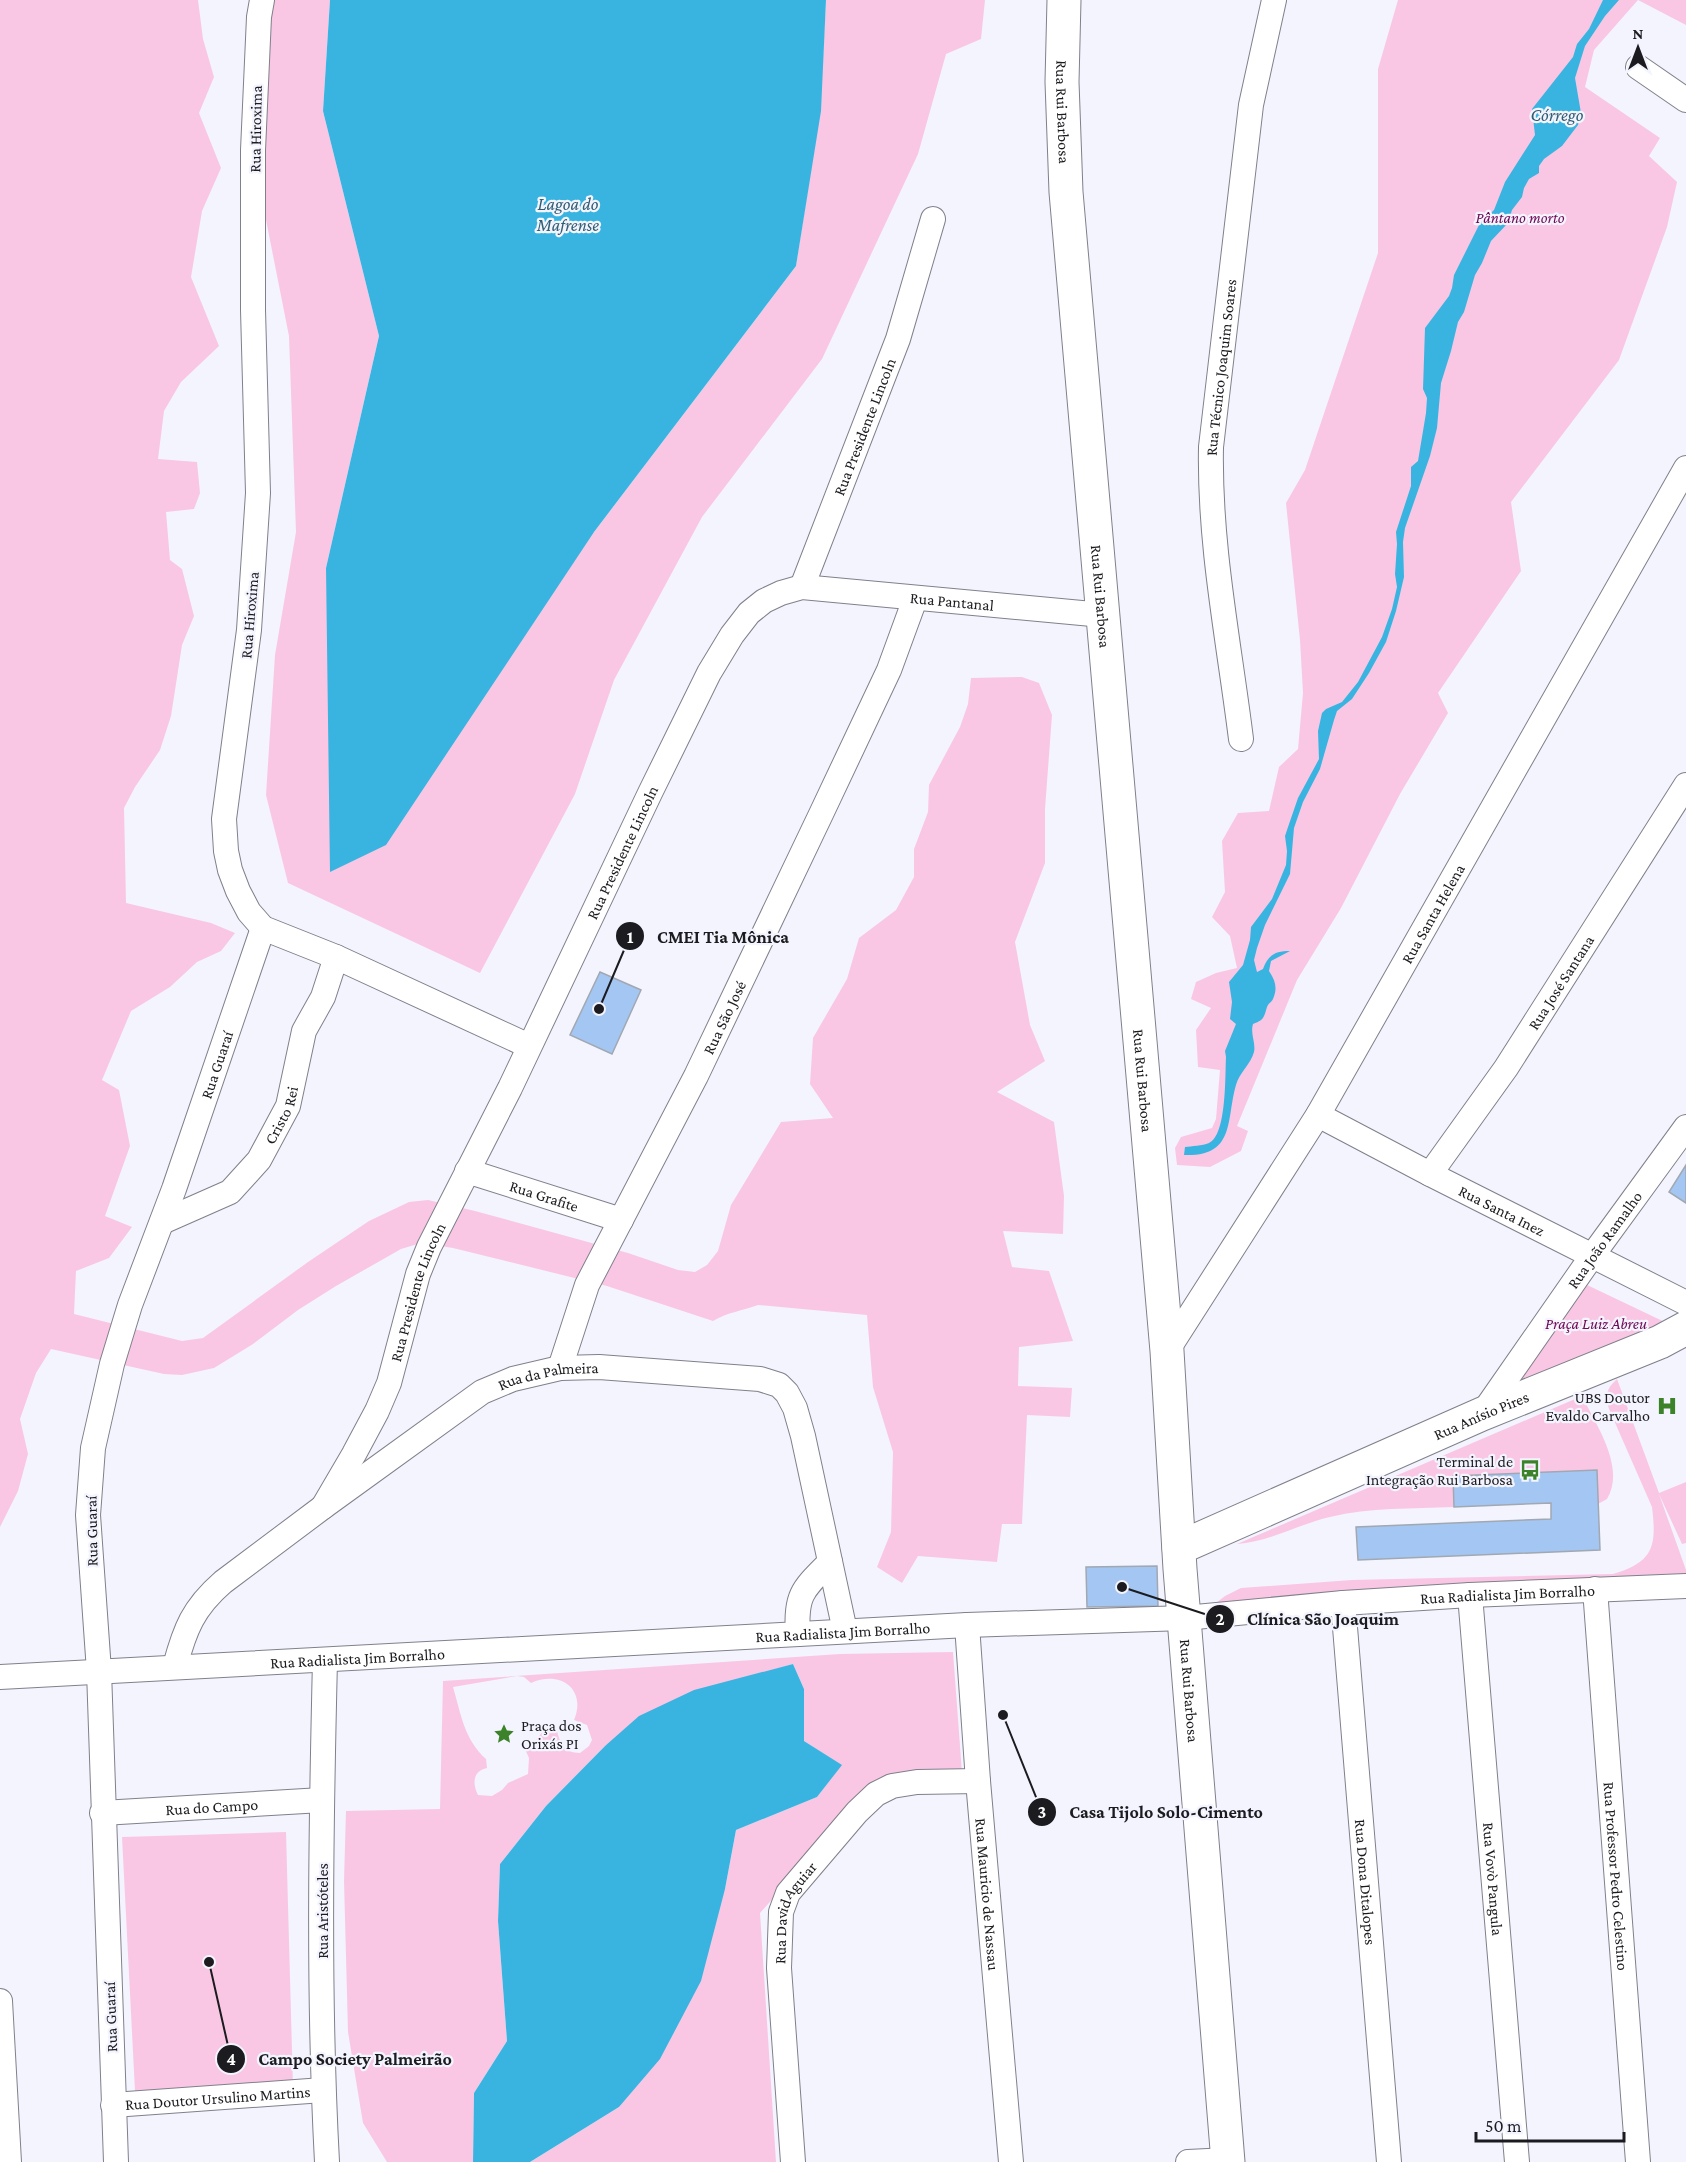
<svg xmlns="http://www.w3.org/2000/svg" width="1686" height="2162" viewBox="0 0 1686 2162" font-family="'Crimson Pro',serif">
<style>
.green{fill:#f9c7e4;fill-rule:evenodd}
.water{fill:#39b4e0}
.building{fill:#a4c6f3;stroke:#a1a8b2;stroke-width:1.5}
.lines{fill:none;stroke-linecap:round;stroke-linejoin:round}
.street-casing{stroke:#7f808b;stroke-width:26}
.secondary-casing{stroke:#7f808b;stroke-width:35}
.street{stroke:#fff;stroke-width:24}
.secondary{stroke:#fff;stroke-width:33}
.labels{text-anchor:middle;stroke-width:4.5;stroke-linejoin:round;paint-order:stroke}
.street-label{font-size:16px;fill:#1c1c20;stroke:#f3f4fe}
.park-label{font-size:16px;font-style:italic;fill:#700754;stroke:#f3f4fe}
.poi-label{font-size:16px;fill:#1c1c20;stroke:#f3f4fe;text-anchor:end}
.water-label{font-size:18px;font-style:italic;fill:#2e5e72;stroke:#f3f4fe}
.leader{fill:none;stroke:#1c1c20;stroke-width:2}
.callout-dot{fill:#1c1c20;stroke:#f3f4fe;stroke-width:2}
.mark-label{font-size:18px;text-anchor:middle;font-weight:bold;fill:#fff}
.callout-label{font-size:18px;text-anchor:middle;font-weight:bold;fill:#1c1c20;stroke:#f3f4fe;stroke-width:4.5;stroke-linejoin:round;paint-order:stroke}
</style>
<rect width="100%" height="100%" fill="#f3f4fe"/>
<path class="green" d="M0 0H198L203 39 214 77 199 113 221 168 202 211 191 277 219 346 181 382 164 411 158 459 197 462 200 493 194 509 166 512 170 560 182 569 194 616 182 645 171 716 160 750 135 787 124 808 126 903 211 923 235 933 221 951 197 962 170 987 131 1011 102 1080 119 1090 130 1146 105 1216 132 1227 109 1258 76 1271 74 1314 182 1341 203 1338 308 1262 369 1221 409 1202 428 1200 475 1211 628 1253 678 1270 695 1272 707 1265 718 1251 731 1205 781 1122 833 1118 810 1084 813 1038 847 979 859 938 896 910 914 877V849L928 812 929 785 960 727 968 704 971 678 1022 677 1039 683 1052 715 1045 809V863L1015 942 1030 1025 1045 1061 997 1092 1054 1122 1064 1196 1063 1234 1003 1231 1012 1267 1049 1271 1073 1341 1019 1347 1018 1386 1072 1388 1070 1417 1027 1415 1022 1524H1002L997 1562 918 1556 902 1583 877 1567 891 1532 893 1452 873 1387 867 1315 758 1305C742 1311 728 1312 713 1321L607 1286 453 1248 421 1243 401 1249 336 1286 298 1310 253 1344 214 1368 182 1375 164 1374 51 1349 36 1373 20 1419 28 1454 18 1491 0 1527Z
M271 0H330L323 111 379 336 326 568 594 532 796 266 820 111 826 0H985L981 39 946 54 918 154 822 359 702 517 614 680 575 794 480 973 288 883 266 795 275 655 296 532 289 336 266 220 264 103Z
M1398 0H1686V25L1638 0 1594 50 1585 87 1660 138 1649 156 1677 182 1667 227 1619 360 1511 502 1521 571 1438 693 1448 713 1400 794 1341 908 1297 980 1237 1126 1248 1131 1241 1151 1210 1167 1177 1165 1175 1148 1181 1137 1212 1128 1216 1119 1220 1070 1198 1067 1196 1030 1211 1008 1191 999 1196 982 1216 973 1237 968 1230 936 1212 917 1225 892 1222 841 1238 813 1269 811 1279 767 1298 749 1303 693 1300 640 1286 503 1305 470 1378 253V69Z
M1585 1284 1671 1325 1514 1388Z
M1617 1379 1659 1493 1686 1482V1543L1682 1544 1659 1494 1686 1570V1583L1216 1603 1225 1596 1241 1588 1352 1580 1613 1574C1653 1562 1657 1547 1652 1507L1609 1409C1605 1395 1606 1389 1617 1379Z
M1582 1396C1596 1425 1626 1467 1607 1499L1598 1504 1453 1476 1454 1507C1413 1509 1370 1507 1330 1517 1299 1524 1269 1542 1237 1544Z
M953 1652 962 1773 881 1778 844 1811 792 1877 760 1913 776 2162H530L619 2107 725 1889 736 1830 817 1797 841 1765 804 1741V1689L793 1664 752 1676 605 1746 546 1806 500 1864 498 1921 507 2041 474 2093 473 2162H387L363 2123 348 2032 344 1881 346 1811 440 1809 443 1681 840 1654ZM517 1676 524 1677 531 1683C560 1670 587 1689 574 1720L587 1725 592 1740 589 1746 580 1753C564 1752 561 1746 557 1731L544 1730 531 1746 524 1747 529 1758 528 1774 508 1783 502 1790 492 1796 478 1795C472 1783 473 1771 487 1768L486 1759C464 1739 461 1714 453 1687Z
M286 1832 293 2087 135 2091 122 1837Z"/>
<path class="water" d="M330 0H826L821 111 796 266 594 532 386 845 330 872 326 568 379 336 323 111Z
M1603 0H1619L1605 16 1585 46 1575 78 1581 113 1578 125 1562 146 1544 159 1539 166V173L1529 179 1524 188 1522 197 1512 210 1508 223 1491 241 1482 263 1475 275 1464 312 1458 322 1451 351 1441 383 1437 428 1430 456 1405 528 1403 542 1404 577 1396 611 1386 642 1369 673 1352 699 1337 711 1334 720 1320 769 1303 802 1294 828 1290 874 1265 925 1257 948 1254 960 1257 972 1263 969C1268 955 1275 951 1290 951L1271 961 1269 971C1275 980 1278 988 1273 999 1271 1003 1269 1002 1267 1007 1264 1017 1264 1020 1253 1024 1250 1034 1256 1043 1254 1052 1251 1064 1239 1073 1236 1085 1226 1119 1236 1157 1184 1155L1185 1147C1192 1146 1202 1146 1209 1143 1227 1135 1225 1075 1226 1057L1225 1051 1236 1024 1230 1019 1232 1002 1229 982 1243 965 1250 940 1251 927 1272 899 1286 865 1287 851 1285 836 1288 827 1298 798 1319 759 1318 731 1322 713 1326 709 1342 702 1358 682 1382 637 1392 609 1397 587 1395 574 1397 544 1396 532 1411 486V467L1418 461 1426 413 1427 398 1423 389 1425 328 1449 296 1452 288 1454 275 1480 223 1494 210 1505 182 1535 135 1532 109 1573 57 1577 44 1589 29Z
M793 1664 804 1689V1741L842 1765 817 1797 736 1830 725 1889 701 1981 660 2059 619 2107 530 2162H473L474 2093 507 2041 498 1921 500 1864 546 1806 605 1746 639 1716 694 1690Z"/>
<path class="building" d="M600 972 641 990 612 1054 570 1035Z
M1686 1165V1203L1669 1192Z
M1597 1470 1600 1550 1358 1560 1356 1527 1551 1519V1503L1454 1507 1453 1476Z
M1157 1566 1158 1606 1087 1607 1086 1567Z"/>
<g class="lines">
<g class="street-casing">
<g id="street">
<path d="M262 0 259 17 253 150V310L258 493 249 630 224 819 226 851 230 870 238 891 249 912 263 928 336 957 529 1046"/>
<path d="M1638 67 1686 100"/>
<path id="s1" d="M802 587 898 339 933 219"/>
<path id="s2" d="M1241 739C1229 642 1209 545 1211 447L1251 105 1274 0"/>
<path id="s3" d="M1318 1115 1430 1174 1686 1303"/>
<path id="s4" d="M467 1171 621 1220"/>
<path id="s5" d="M1430 1174 1506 1068 1686 785"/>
<path id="s6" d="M162 1222 230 1192 259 1160 288 1106 304 1031 323 997 336 957"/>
<path id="s7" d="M1167 1351 1318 1115 1686 468"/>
<path id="s8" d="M560 1368 587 1285 696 1076 822 812 889 670 915 599"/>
<path id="s9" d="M1482 1414 1592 1256 1686 1127"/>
<path id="s10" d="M323 1507 354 1454 377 1411 389 1383 418 1274 429 1247 510 1088 650 793 709 673 732 635 749 613 764 601 781 593 802 587 1103 615"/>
<path id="s11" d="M1595 1589 1638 2162"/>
<path id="s12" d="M1470 1595 1517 2162"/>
<path id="s13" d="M1343 1603 1389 2162"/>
<path id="s14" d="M967 1625 978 1781 1011 2162"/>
<path d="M798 1634C795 1595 803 1589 830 1562"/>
<path d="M325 1660C321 1827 318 1995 327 2162"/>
<path id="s15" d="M175 1666C185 1629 193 1608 223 1582L323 1507 482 1392 513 1379 560 1368 599 1367 760 1379 779 1385 787 1393 795 1408 803 1436 845 1631"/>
<path id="s16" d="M0 1677 967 1625 1185 1618 1343 1603 1470 1595 1686 1586"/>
<path id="s17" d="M102 1813 322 1800"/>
<path d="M0 2001 9 2162"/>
<path id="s18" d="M113 2105 323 2090"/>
<path id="s19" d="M116 2162 99 1671 88 1515 93 1448 112 1364 130 1305 174 1189 263 928"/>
<path id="s20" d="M793 2162 779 1968 781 1912 788 1893 857 1812 876 1794 892 1786 917 1782 978 1781"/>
<path d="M1188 2162 1228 2160"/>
</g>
</g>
<g class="secondary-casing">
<g id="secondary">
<path id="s21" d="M1064 0 1062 82 1066 192 1167 1351 1180 1569 1228 2162"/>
<path id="s22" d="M1179 1548 1482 1414 1660 1342 1686 1328"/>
</g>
</g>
<use href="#street" class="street"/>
<use href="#secondary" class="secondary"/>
</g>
<defs>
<g id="hospital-bare" transform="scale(1.62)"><path d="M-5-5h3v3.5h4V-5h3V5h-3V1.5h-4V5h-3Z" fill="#3b8228" stroke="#f3f4fe" stroke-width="2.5" paint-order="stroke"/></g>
<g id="bus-bare" transform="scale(1.62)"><path d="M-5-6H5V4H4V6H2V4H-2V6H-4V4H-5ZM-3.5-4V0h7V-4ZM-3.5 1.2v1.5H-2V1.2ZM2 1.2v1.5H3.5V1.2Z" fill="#3b8228" stroke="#f3f4fe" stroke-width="2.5" paint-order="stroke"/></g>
<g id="sight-bare" transform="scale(1.62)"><path d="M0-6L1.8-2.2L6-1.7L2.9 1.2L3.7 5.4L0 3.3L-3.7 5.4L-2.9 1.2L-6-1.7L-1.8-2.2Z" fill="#3b8228" stroke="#f3f4fe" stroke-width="2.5" paint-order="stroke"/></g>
</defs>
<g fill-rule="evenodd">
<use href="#hospital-bare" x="1667" y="1406"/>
<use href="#bus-bare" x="1530" y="1470"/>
<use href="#sight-bare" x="504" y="1734"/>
</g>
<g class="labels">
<g class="street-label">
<text dy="6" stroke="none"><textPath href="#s21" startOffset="112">Rua Rui Barbosa</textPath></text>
<text transform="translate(255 129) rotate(-89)" y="6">Rua Hiroxima</text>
<text dy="6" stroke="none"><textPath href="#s2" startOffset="374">Rua Técnico Joaquim Soares</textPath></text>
<text dy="6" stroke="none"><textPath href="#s1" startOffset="172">Rua Presidente Lincoln</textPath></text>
<text dy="6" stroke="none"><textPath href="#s21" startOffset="598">Rua Rui Barbosa</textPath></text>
<text dy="6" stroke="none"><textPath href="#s10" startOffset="1204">Rua Pantanal</textPath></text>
<text transform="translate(249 615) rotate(-85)" y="6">Rua Hiroxima</text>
<text dy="6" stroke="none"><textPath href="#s10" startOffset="722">Rua Presidente Lincoln</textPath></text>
<text dy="6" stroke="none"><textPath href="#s7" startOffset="512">Rua Santa Helena</textPath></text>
<text dy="6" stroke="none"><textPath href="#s5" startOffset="232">Rua José Santana</textPath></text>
<text dy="6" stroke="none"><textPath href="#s8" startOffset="388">Rua São José</textPath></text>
<text dy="6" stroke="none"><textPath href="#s19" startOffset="1118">Rua Guaraí</textPath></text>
<text dy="6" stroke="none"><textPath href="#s21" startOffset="1084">Rua Rui Barbosa</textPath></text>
<text dy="6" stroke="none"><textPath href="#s6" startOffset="168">Cristo Rei</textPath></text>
<text dy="6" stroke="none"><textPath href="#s4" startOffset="81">Rua Grafite</textPath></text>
<text dy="6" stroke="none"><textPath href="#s3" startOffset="207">Rua Santa Inez</textPath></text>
<text dy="6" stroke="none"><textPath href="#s9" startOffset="213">Rua João Ramalho</textPath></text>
<text dy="6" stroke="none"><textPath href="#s10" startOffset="236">Rua Presidente Lincoln</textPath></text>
<text dy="6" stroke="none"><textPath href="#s15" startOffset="489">Rua da Palmeira</textPath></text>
<text dy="6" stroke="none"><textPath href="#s22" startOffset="330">Rua Anísio Pires</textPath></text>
<text transform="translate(91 1531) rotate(-91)" y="6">Rua Guaraí</text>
<text dy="6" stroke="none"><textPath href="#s16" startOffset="1510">Rua Radialista Jim Borralho</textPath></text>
<text dy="6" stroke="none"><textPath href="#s16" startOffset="844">Rua Radialista Jim Borralho</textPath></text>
<text dy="6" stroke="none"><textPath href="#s16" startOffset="358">Rua Radialista Jim Borralho</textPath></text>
<text dy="6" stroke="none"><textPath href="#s21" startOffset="1696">Rua Rui Barbosa</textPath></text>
<text dy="6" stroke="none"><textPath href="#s17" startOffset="110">Rua do Campo</textPath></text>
<text dy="6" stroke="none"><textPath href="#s11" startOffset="288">Rua Professor Pedro Celestino</textPath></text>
<text dy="6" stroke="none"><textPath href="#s12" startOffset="285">Rua Vovò Pangula</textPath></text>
<text dy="6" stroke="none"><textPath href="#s13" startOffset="280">Rua Dona Ditalopes</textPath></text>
<text dy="6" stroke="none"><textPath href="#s14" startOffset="270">Rua Mauricio de Nassau</textPath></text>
<text transform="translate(322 1911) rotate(-90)" y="6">Rua Aristóteles</text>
<text dy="6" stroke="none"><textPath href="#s20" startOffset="254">Rua David Aguiar</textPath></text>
<text transform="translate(110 2017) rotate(-92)" y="6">Rua Guaraí</text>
<text dy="6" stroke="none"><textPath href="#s18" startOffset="105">Rua Doutor Ursulino Martins</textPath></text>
</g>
<g class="park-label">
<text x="1520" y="223">Pântano morto</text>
<text x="1596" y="1329">Praça Luiz Abreu</text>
</g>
<g class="poi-label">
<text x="1650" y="1403">UBS Doutor<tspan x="1650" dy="18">Evaldo Carvalho</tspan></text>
<text x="1513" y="1467">Terminal de<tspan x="1513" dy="18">Integração Rui Barbosa</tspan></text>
<text x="521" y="1731" text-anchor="start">Praça dos<tspan x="521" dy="18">Orixás PI</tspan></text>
</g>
<g class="water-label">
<text x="1557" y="121">Córrego</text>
<text x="568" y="210">Lagoa do<tspan x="568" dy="21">Mafrense</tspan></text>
</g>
</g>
<path class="leader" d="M599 1009L630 936M1122 1587L1220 1619M1003 1715L1042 1812M209 1962L231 2059"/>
<g class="callout-dot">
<circle cx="599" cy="1009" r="6"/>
<circle cx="1122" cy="1587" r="6"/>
<circle cx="1003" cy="1715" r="6"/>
<circle cx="209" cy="1962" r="6"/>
<circle cx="630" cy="936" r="15"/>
<circle cx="1220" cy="1619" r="15"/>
<circle cx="1042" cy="1812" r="15"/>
<circle cx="231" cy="2059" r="15"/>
</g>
<g class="mark-label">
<text x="630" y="943">1</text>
<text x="1220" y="1625">2</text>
<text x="1042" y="1818">3</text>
<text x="231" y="2065">4</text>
</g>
<g class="callout-label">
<text x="723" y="943">CMEI Tia Mônica</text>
<text x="1323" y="1625">Clínica São Joaquim</text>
<text x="1166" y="1818">Casa Tijolo Solo-Cimento</text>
<text x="355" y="2065">Campo Society Palmeirão</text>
</g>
<g transform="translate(1638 48)" stroke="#f3f4fe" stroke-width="4.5" paint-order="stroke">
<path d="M0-4.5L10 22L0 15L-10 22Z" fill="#1c1c20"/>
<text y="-9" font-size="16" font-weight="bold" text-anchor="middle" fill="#1c1c20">N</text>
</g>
<path d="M1476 2132v9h148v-9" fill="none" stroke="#1c1c20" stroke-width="3"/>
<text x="1485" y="2132" font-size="18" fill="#1c1c20" stroke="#f3f4fe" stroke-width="4.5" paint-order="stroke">50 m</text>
</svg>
